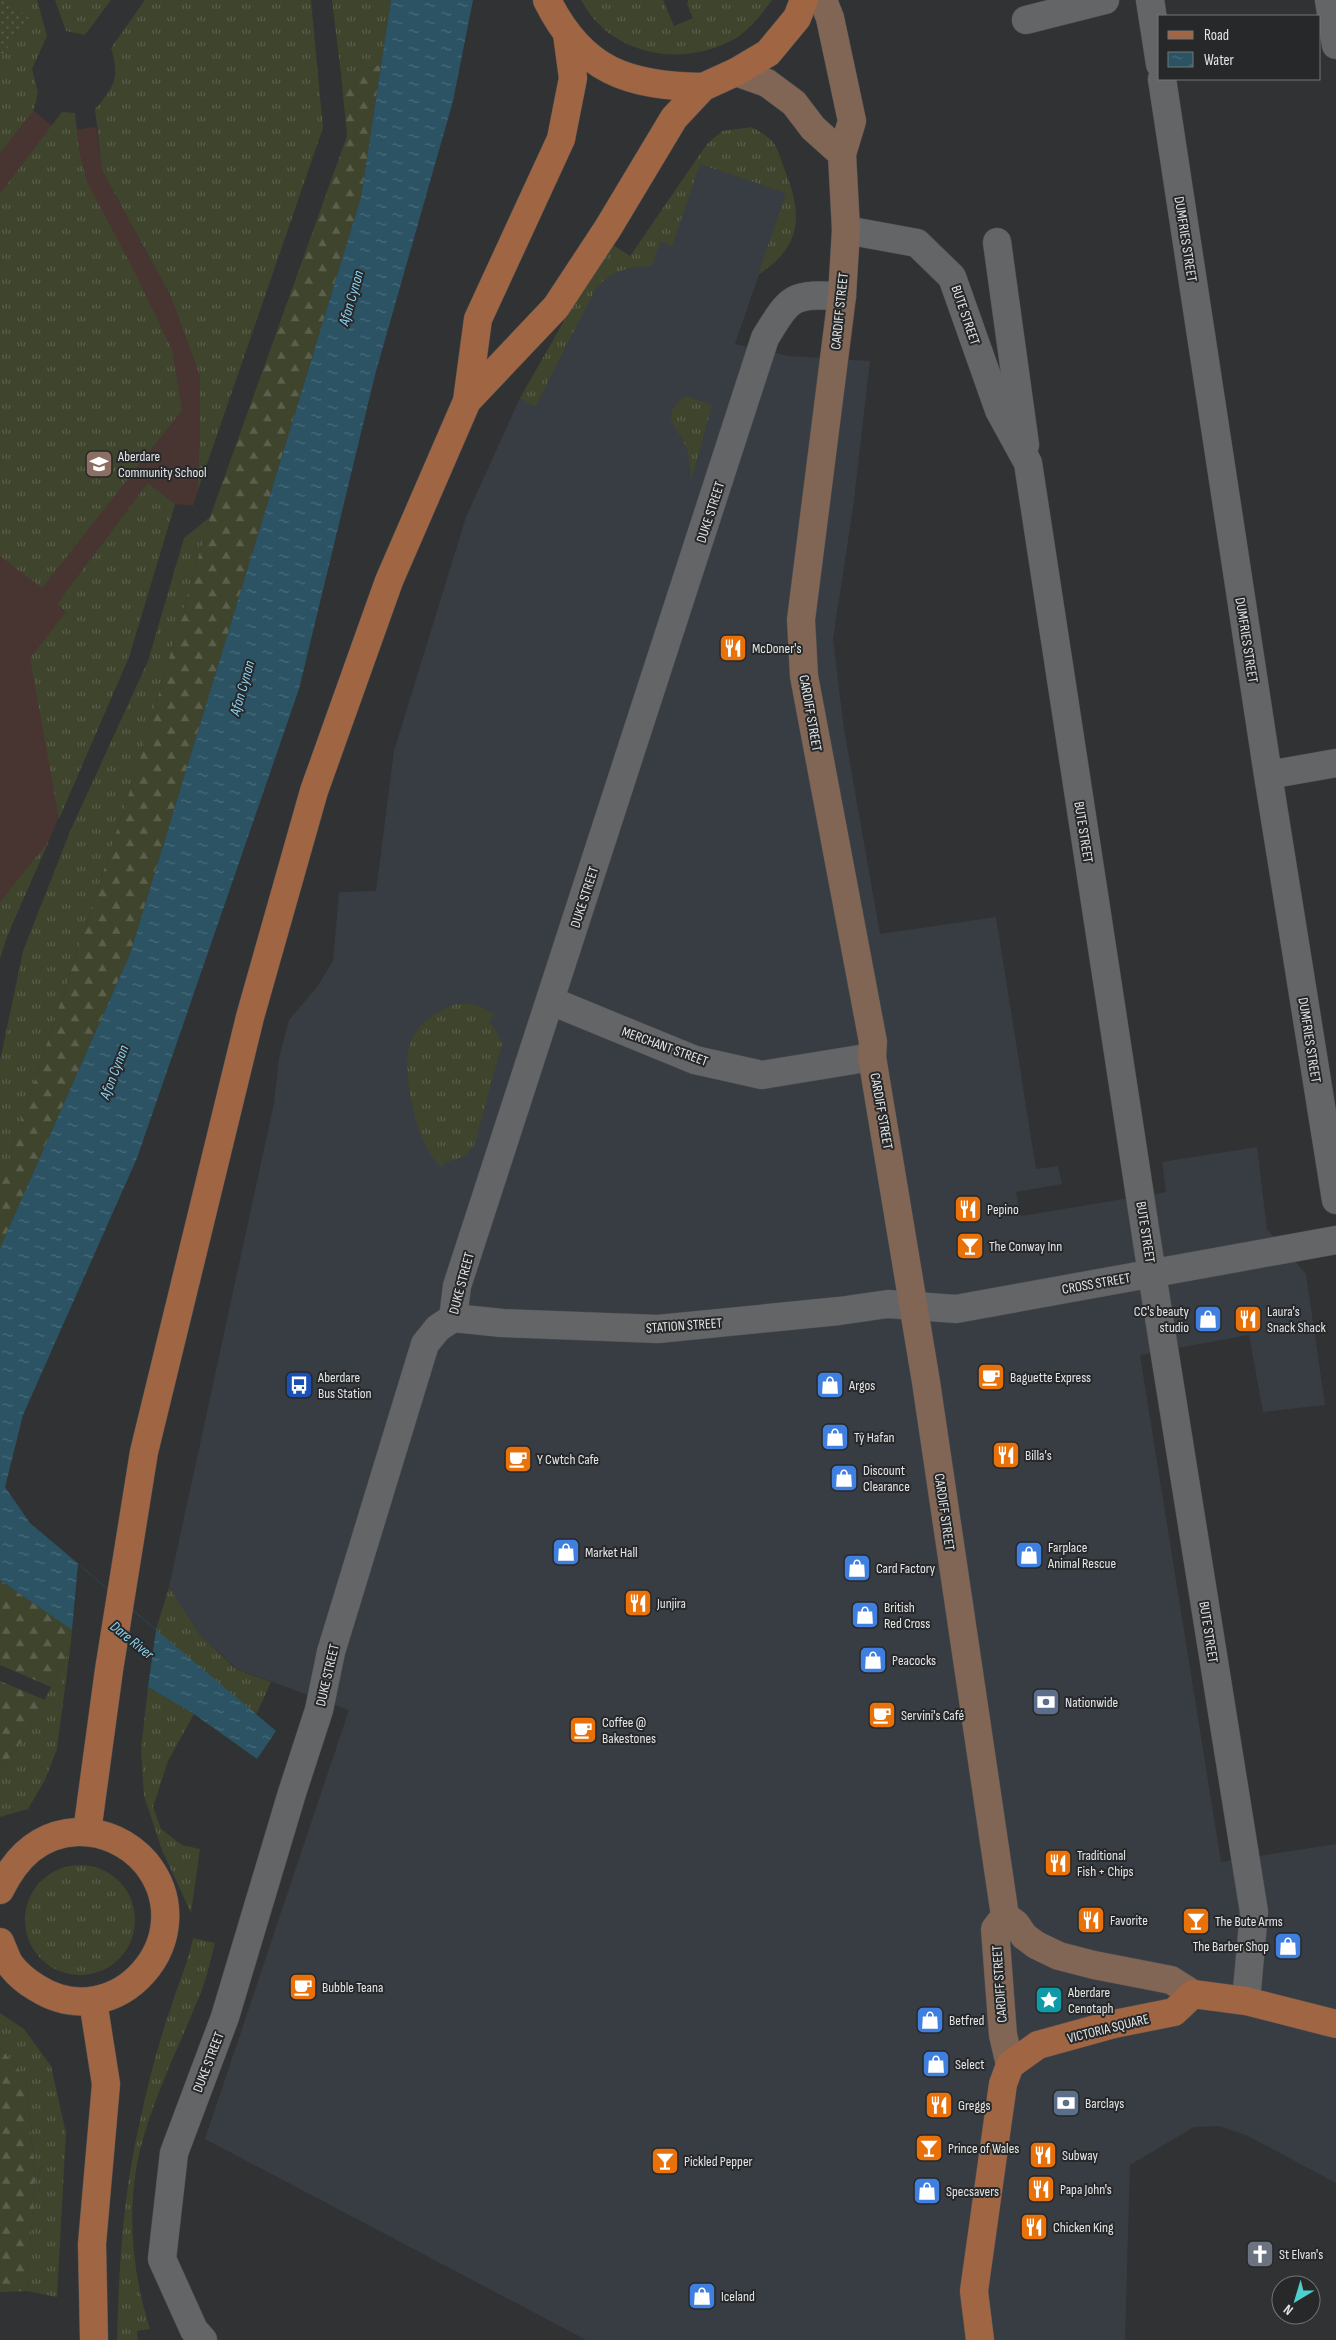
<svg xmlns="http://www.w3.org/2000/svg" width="1336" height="2340" viewBox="0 0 1336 2340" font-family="'Sofia Sans Condensed',sans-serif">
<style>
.built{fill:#383d43}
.education{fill:#483431}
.grass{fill:url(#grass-tufts)}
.forest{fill:url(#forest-firs)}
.park{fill:url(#park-dots)}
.water{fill:url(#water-ripples)}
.pier{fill:#303234}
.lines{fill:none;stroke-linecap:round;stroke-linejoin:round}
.street-casing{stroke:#4d4f51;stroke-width:29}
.secondary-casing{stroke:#4d4f51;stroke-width:29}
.primary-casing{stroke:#4d4f51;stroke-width:29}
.street{stroke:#636567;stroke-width:28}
.secondary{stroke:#816555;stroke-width:28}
.primary{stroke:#a06543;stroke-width:28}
.labels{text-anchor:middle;stroke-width:4;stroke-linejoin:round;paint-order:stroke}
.street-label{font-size:14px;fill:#e4e5e6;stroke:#26282a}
.poi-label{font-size:14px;fill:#e4e5e6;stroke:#26282a;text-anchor:start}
.water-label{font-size:15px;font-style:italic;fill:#8cd3f1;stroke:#26282a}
</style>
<defs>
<pattern id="grass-tufts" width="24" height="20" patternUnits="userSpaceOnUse" patternTransform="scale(1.25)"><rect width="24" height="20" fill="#3f442d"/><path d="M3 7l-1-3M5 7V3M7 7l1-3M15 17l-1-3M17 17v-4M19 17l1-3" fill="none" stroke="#5b5f4b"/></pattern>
<pattern id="forest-firs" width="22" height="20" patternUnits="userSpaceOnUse" patternTransform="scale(1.25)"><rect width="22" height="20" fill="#3f442d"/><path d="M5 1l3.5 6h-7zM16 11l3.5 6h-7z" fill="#5b5f4b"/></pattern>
<pattern id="park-dots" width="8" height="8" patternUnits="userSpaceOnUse" patternTransform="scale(1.25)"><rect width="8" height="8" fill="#3f442d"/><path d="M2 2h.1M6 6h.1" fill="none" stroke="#5b5f4b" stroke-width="1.8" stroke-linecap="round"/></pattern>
<pattern id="water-ripples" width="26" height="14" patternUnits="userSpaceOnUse" patternTransform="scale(1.25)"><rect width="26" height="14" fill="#2b5364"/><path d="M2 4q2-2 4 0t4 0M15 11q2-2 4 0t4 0" fill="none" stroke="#4a6c7a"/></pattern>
</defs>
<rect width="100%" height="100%" fill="#303234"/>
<path class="built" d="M772 140 787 193 735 344 789 356 870 361 853 508 833 639 844 729 880 934 996 917 1036 1169 1058 1166 1062 1184 1016 1192 1021 1216 1166 1192 1162 1162 1257 1147 1267 1229 1306 1274 1325 1405 1263 1412 1249 1335 1140 1355 1221 1862 1336 1844V2183L1246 2135 1219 2126 1194 2127 1130 2165 1125 2340H586L205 2139 349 1710 237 1669 200 1635 169 1587 274 1103 279 1058 289 1020 317 987 333 961 339 892 376 891 394 751 466 517 520 398 535 406 573 333 591 287 603 270 637 260 699 156Z"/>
<path class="education" d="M0 0H6L29 18 24 103 60 132 96 127 102 170 171 297 200 376V435L197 493 193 506 175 504 129 657 8 934 0 939Z"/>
<path class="grass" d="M6 0H37L47 36 32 69 38 92 36 102 33 111 0 153V58L29 18Z
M55 0H111L85 35 66 31Z
M145 0H311L323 128 197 493 200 435V376L171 297 102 170 95 109C115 87 120 76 111 48Z
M332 0H391L381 65 341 74Z
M581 0H663L674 26 693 18 687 4 688 0H772C762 14 752 27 738 37 685 69 611 57 581 0Z
M62 112 75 113 79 150 87 182 133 269 172 350 182 410 42 588 0 556V194Z
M752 127C758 131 766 135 771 140 777 145 781 160 784 168 803 214 803 246 758 275L786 193 700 164 672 246 660 241 652 266C628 267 610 270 595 290L535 407 520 398 585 284 613 245 630 256 707 144 722 131Z
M686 396 712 405 691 481C690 471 690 459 687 449 679 426 656 419 686 396Z
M148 483 175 504 129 657 59 819 30 658 66 612 57 604Z
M210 517 138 766 0 1187V1061L23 951 71 829 148 661 184 538Z
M49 841 8 934 0 959V902Z
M455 1004H474L494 1014 489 1022 496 1030 502 1044 474 1146 463 1157 444 1163 442 1167C418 1152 400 1070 410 1044 418 1022 435 1013 455 1004Z
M169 1587 200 1635 236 1669 271 1682 256 1715 156 1630Z
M70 1649 57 1749 45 1780 28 1809 0 1817V1769L28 1733Z
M148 1687 194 1714 168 1761 153 1807 161 1829 182 1845 200 1849 191 1913 162 1850 144 1796 141 1750Z
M25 1920a55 55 0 1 1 110 0a55 55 0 1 1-110 0Z
M193 1938 215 1943C211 1957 208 1973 203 1987 182 2041 154 2094 140 2150 126 2209 132 2272 150 2329L137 2331 138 2340H117C119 2266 123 2193 140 2121 148 2083 158 2044 171 2007 178 1984 188 1963 193 1938Z
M0 2013 24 2029 51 2066 66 2133 57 2297 27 2291 35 2179 26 2078 0 2048Z"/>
<path class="forest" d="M381 65 361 197 130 954 0 1248V1187L138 766 210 517 347 136 341 74Z
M0 1580 72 1630 70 1649 51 1687 0 1665Z
M0 1681 45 1700 28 1733 0 1769Z
M0 2048 26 2078 35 2179 27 2291 0 2292Z"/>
<path class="park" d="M0 0H6L29 18 0 58Z"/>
<path class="water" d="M391 0H473L453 101 375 375 299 689 137 1158 23 1415 5 1487 30 1523 276 1731 257 1759 194 1714 148 1687 72 1630 0 1580V1248L130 954 361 197Z"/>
<path class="pier" d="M78 1564 156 1630 148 1687 72 1630Z"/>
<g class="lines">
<g class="street-casing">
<path id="street" d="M1150 0 1160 64
M1329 0 1336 45
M1026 20 1105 0
M1162 79 1268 775 1336 1200
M846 230 917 243 952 277 999 410 1028 463 1149 1255 1254 1912 1246 2001
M997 242 1025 445
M1268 775 1336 763
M551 1001 695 1060 762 1075 872 1057
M453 1318 502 1323 658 1329 839 1311 888 1304 956 1309 1336 1240
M203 2340 194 2330 162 2259 174 2153 225 2017 292 1793 319 1710 331 1652 425 1344 438 1328 453 1318 457 1286 765 338C791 295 792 294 842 296"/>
</g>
<g class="secondary-casing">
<path id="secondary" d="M823 0 830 18 852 121 842 154 846 230 842 296 801 620 804 676 873 1042 872 1057 926 1382 1005 1916 995 1929 1003 2035 1010 2065
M736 72 767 83 794 103 813 128 842 154
M1005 1916 1016 1924 1024 1936 1036 1945 1059 1956 1094 1965 1171 1980 1193 1994"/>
</g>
<g class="primary-casing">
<path id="primary" d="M547 0C582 71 628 86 703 87
M467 401 556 307 608 228 674 118 703 87 736 72 768 53 797 18 804 0
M87 1832 109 1670 144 1452 250 1017 314 791 389 581 467 401 478 319 561 139 573 78 567 34
M0 1890C16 1857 39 1834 77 1832 103 1831 129 1843 146 1863 205 1937 117 2038 37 1988 27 1982 16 1973 9 1963 6 1957 3 1949 0 1942
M93 2001 106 2084 92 2244 94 2340
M980 2340 974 2291 1003 2084 1010 2065 1038 2045 1114 2024 1174 2012 1193 1994 1246 2001 1336 2024"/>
</g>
<use href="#street" class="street"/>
<use href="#secondary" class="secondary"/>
<use href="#primary" class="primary"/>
</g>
<defs>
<g id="school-square" transform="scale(1.4375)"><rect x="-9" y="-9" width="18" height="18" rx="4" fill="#8d6e63" stroke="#26282a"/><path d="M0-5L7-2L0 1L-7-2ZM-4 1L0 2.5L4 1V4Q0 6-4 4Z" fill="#fff"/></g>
<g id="restaurant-square" transform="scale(1.4375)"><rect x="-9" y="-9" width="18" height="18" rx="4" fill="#e8710a" stroke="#26282a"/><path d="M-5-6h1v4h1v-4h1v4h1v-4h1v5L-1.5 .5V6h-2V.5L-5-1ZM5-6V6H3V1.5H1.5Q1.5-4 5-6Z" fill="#fff"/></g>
<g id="bar-square" transform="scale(1.4375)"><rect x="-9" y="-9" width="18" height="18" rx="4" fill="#e8710a" stroke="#26282a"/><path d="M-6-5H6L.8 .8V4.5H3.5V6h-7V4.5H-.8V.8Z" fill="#fff"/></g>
<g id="shop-square" transform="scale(1.4375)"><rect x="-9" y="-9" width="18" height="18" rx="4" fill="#3f7fe0" stroke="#26282a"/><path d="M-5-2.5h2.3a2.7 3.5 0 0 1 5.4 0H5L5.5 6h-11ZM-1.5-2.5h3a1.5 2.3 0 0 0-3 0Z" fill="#fff"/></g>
<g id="cafe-square" transform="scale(1.4375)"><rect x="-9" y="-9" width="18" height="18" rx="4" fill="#e8710a" stroke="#26282a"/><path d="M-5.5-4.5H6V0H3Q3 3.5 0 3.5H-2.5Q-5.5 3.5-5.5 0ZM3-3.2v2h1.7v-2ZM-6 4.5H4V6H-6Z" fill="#fff"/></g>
<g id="bus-square" transform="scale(1.4375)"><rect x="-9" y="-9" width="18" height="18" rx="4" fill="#1a4fb4" stroke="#26282a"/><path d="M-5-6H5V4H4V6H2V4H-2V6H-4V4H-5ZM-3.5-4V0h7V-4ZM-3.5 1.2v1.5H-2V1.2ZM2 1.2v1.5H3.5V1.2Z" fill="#fff"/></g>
<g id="bank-square" transform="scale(1.4375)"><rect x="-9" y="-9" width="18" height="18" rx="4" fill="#5c6f8a" stroke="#26282a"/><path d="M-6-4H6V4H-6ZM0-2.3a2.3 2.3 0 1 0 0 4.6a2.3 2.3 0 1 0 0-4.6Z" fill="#fff"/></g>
<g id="sight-square" transform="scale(1.4375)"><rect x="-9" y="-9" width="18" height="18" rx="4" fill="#0f9aa8" stroke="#26282a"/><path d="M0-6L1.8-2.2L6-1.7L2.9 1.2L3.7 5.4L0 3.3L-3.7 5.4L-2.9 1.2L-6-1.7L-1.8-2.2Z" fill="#fff"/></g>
<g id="church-square" transform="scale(1.4375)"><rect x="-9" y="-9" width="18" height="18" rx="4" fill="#6b7280" stroke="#26282a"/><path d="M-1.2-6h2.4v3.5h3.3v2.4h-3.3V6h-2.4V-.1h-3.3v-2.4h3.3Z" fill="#fff"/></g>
</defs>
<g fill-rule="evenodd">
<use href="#school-square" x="99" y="464"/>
<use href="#restaurant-square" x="733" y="648"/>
<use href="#restaurant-square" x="968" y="1209"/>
<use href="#bar-square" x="970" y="1246"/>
<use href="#shop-square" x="1208" y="1319"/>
<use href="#restaurant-square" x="1248" y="1319"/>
<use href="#cafe-square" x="991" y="1377"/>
<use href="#bus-square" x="299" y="1385"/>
<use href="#shop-square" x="830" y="1385"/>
<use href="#shop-square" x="835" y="1437"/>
<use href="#restaurant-square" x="1006" y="1455"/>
<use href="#cafe-square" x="518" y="1459"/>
<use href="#shop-square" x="844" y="1478"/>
<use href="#shop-square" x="566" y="1552"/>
<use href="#shop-square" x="1029" y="1555"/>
<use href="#shop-square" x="857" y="1568"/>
<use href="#restaurant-square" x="638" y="1603"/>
<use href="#shop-square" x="865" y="1615"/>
<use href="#shop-square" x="873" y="1660"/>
<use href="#bank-square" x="1046" y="1702"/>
<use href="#cafe-square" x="882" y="1715"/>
<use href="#cafe-square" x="583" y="1730"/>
<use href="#restaurant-square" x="1058" y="1863"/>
<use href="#restaurant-square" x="1091" y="1920"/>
<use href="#bar-square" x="1196" y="1921"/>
<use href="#shop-square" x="1288" y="1946"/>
<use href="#cafe-square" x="303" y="1987"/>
<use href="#sight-square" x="1049" y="2000"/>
<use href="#shop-square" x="930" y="2020"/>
<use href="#shop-square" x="936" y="2064"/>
<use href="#bank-square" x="1066" y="2103"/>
<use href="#restaurant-square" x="939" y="2105"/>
<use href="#bar-square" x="929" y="2148"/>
<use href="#restaurant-square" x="1043" y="2155"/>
<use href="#bar-square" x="665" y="2161"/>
<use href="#restaurant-square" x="1041" y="2189"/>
<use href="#shop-square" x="927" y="2191"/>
<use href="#restaurant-square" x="1034" y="2227"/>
<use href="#church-square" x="1260" y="2254"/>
<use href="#shop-square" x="702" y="2296"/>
</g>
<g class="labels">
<g class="street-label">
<text transform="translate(1186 239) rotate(81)" y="5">DUMFRIES STREET</text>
<text transform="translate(839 311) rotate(-84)" y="5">CARDIFF STREET</text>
<text transform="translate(966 315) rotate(71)" y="5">BUTE STREET</text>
<text transform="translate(710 512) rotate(-72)" y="5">DUKE STREET</text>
<text transform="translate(1247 640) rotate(81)" y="5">DUMFRIES STREET</text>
<text transform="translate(811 713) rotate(80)" y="5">CARDIFF STREET</text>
<text transform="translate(1084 832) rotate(81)" y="5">BUTE STREET</text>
<text transform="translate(584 897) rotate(-72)" y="5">DUKE STREET</text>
<text transform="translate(1310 1040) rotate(81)" y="5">DUMFRIES STREET</text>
<text transform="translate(665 1046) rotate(20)" y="5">MERCHANT STREET</text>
<text transform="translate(882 1111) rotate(80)" y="5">CARDIFF STREET</text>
<text transform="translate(1146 1232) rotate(81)" y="5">BUTE STREET</text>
<text transform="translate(461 1283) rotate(-75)" y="5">DUKE STREET</text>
<text transform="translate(1096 1283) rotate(-10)" y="5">CROSS STREET</text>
<text transform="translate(684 1325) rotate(-4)" y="5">STATION STREET</text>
<text transform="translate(945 1512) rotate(82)" y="5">CARDIFF STREET</text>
<text transform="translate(1209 1632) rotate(81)" y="5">BUTE STREET</text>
<text transform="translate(327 1675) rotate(-77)" y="5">DUKE STREET</text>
<text transform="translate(999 1984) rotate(-94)" y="5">CARDIFF STREET</text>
<text transform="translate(1108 2028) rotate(-14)" y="5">VICTORIA SQUARE</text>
<text transform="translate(208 2062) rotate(-69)" y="5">DUKE STREET</text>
</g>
<g class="poi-label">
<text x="118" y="461">Aberdare<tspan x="118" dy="16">Community School</tspan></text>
<text x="752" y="653">McDoner's</text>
<text x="987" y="1214">Pepino</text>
<text x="989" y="1251">The Conway Inn</text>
<text x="1189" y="1316" text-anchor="end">CC's beauty<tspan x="1189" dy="16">studio</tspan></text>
<text x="1267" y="1316">Laura's<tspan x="1267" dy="16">Snack Shack</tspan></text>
<text x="318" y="1382">Aberdare<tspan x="318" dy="16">Bus Station</tspan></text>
<text x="1010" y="1382">Baguette Express</text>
<text x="849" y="1390">Argos</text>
<text x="854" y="1442">Tŷ Hafan</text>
<text x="1025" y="1460">Billa's</text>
<text x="537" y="1464">Y Cwtch Cafe</text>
<text x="863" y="1475">Discount<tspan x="863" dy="16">Clearance</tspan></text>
<text x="1048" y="1552">Farplace<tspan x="1048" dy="16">Animal Rescue</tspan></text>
<text x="585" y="1557">Market Hall</text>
<text x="876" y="1573">Card Factory</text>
<text x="657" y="1608">Junjira</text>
<text x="884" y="1612">British<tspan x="884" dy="16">Red Cross</tspan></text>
<text x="892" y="1665">Peacocks</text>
<text x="1065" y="1707">Nationwide</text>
<text x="901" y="1720">Servini's Café</text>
<text x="602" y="1727">Coffee @<tspan x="602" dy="16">Bakestones</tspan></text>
<text x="1077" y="1860">Traditional<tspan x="1077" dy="16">Fish + Chips</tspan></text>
<text x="1110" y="1925">Favorite</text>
<text x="1215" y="1926">The Bute Arms</text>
<text x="1269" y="1951" text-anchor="end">The Barber Shop</text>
<text x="322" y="1992">Bubble Teana</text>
<text x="1068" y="1997">Aberdare<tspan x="1068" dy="16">Cenotaph</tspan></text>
<text x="949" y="2025">Betfred</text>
<text x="955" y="2069">Select</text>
<text x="1085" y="2108">Barclays</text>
<text x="958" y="2110">Greggs</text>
<text x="948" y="2153">Prince of Wales</text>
<text x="1062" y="2160">Subway</text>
<text x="684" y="2166">Pickled Pepper</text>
<text x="1060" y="2194">Papa John's</text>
<text x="946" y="2196">Specsavers</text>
<text x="1053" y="2232">Chicken King</text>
<text x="1279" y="2259">St Elvan's</text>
<text x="721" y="2301">Iceland</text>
</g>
<g class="water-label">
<text transform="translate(351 298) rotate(-74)" y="5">Afon Cynon</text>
<text transform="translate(242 688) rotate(-74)" y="5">Afon Cynon</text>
<text transform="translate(114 1072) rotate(-69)" y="5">Afon Cynon</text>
<text transform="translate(132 1640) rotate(39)" y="5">Dare River</text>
</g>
</g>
<rect x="1158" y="15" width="162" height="65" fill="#26282a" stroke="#727475"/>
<rect x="1168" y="31" width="25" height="8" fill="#a06543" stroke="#727475"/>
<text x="1204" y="40" font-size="15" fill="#e4e5e6">Road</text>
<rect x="1168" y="52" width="25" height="15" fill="url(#water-ripples)" stroke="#727475"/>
<text x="1204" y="65" font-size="15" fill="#e4e5e6">Water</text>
<g transform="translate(1296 2300) rotate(218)"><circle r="24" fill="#26282a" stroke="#727475"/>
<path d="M0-4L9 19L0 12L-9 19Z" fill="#52cdcd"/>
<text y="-8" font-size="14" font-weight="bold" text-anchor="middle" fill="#e4e5e6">N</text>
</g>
</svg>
